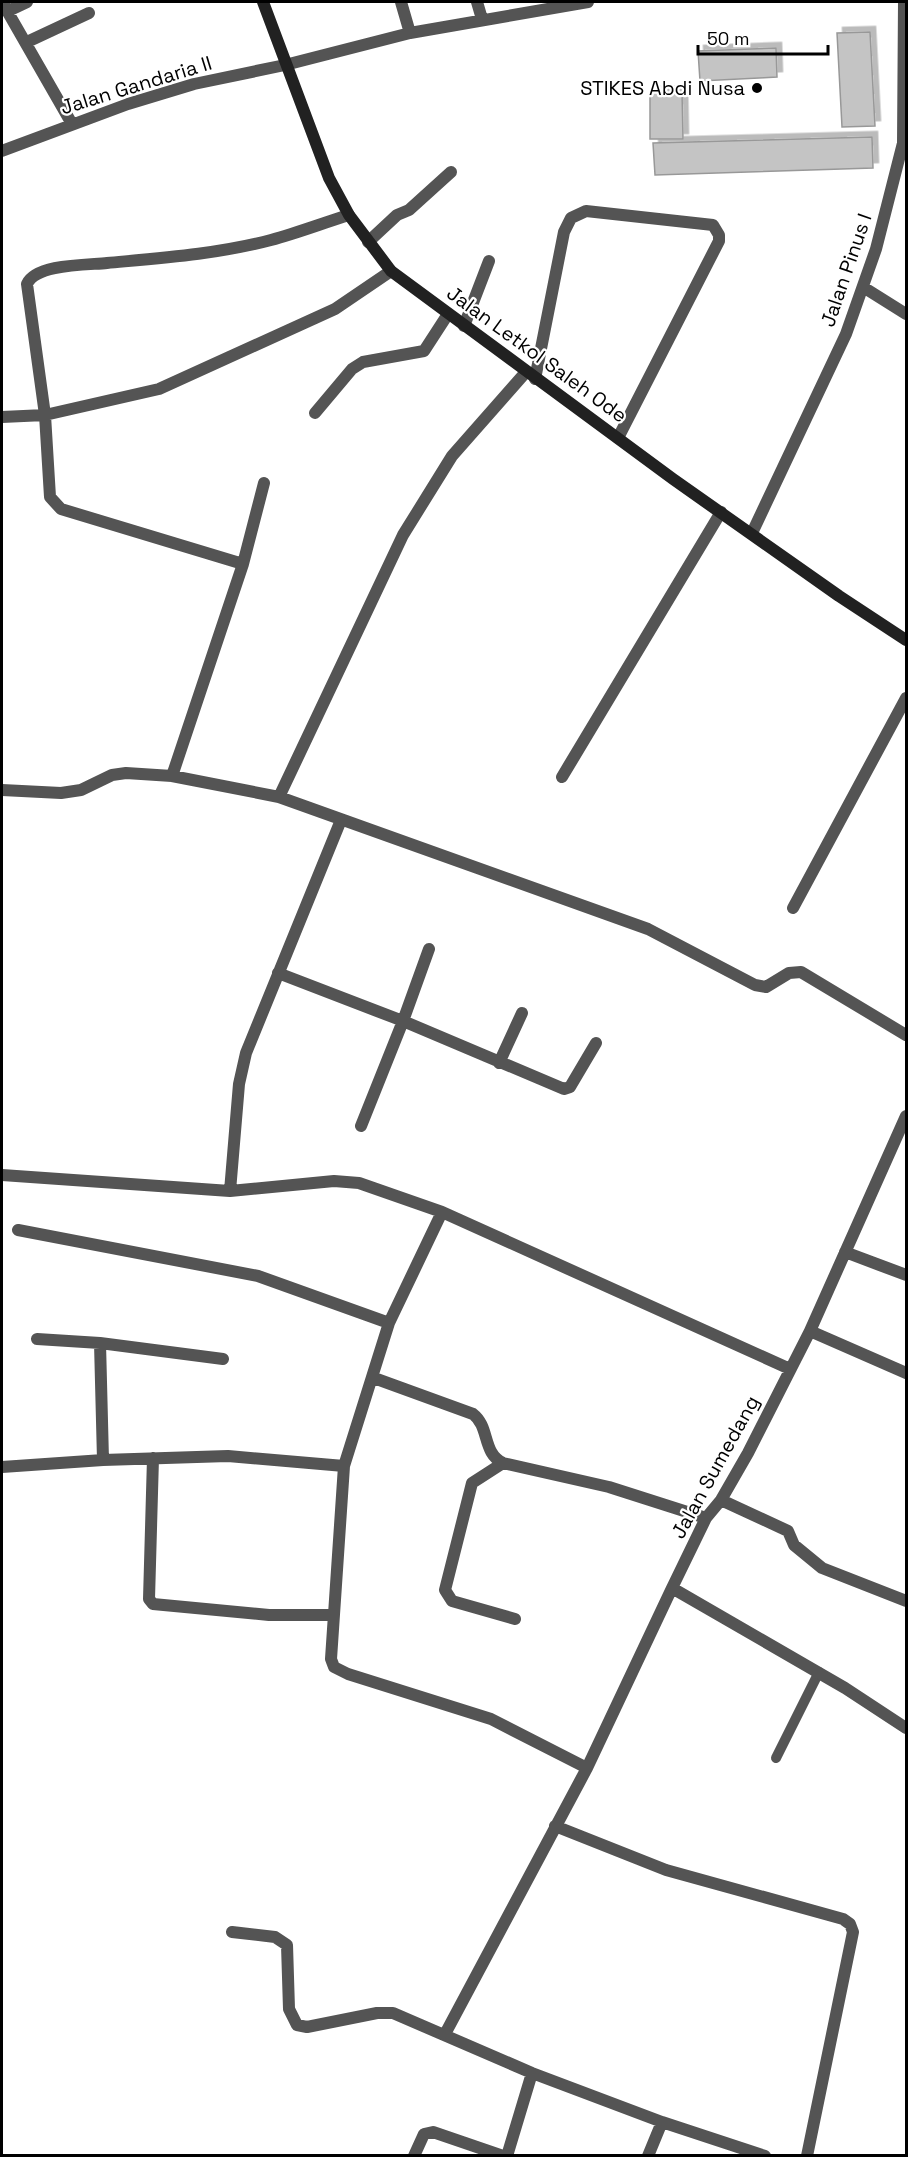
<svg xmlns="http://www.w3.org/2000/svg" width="908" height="2157" viewBox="0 0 908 2157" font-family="'Space Grotesk',sans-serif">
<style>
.building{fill:#c4c4c4;stroke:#989898;stroke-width:1.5;filter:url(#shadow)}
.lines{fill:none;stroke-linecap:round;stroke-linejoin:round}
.lane{stroke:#545454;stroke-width:10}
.street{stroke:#545454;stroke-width:12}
.secondary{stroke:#212121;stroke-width:12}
.poi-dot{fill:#000;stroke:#fff;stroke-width:2}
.labels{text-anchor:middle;stroke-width:4.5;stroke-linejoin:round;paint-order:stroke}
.street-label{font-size:20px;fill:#000;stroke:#fff}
.poi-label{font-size:20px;fill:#000;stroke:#fff;text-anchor:end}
</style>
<defs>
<filter id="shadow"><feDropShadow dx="5.5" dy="-5.5" stdDeviation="0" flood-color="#0004"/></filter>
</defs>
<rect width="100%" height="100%" fill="#fff"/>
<path class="building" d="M870 32 875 126 842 127 837 33Z
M776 48 777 77 700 81 698 51Z
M650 92H682L683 139H650Z
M872 137 873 168 655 175 653 143Z"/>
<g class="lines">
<path class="lane" d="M776 1758 819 1672"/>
<path class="street" d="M2 2 72 124
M401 2 410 33
M477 2 482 19
M8 11 27 2
M27 42 89 13
M2 151 128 104 194 84 285 65 410 33 588 2
M368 242 397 215 409 210 451 172
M863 287 906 314
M464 326 489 261
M535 379 564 232 571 218 586 211 713 225 719 235V241L618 438
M315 413 352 369 363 362 424 351 448 314
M2 417 45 415 159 389 335 309 391 271
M752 533 846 334 876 249 903 143 904 2
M243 564 264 483
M172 776 243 564 61 509 50 497 45 415 27 284C36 264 87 265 107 263 161 258 218 254 271 240 297 233 323 223 349 215
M562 777 721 512
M2 790 61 793 81 790 112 775 126 773 172 776 279 797 648 929 755 985 766 987 789 973 801 972 906 1035
M279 797 403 535 452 456 526 372
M793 908 906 698
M278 973 403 1021 564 1089 570 1087 596 1043
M499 1063 522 1013
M906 1116 810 1331 748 1453 721 1500 706 1518 672 1588 845 1688 906 1728
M361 1126 403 1021 429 949
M2 1175 230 1191 334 1181 359 1183 442 1212 790 1369
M230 1191 239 1084 246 1053 341 820
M442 1212 389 1323 344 1466 331 1659 334 1667 348 1674 491 1719 587 1768
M18 1230 258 1276 389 1323
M845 1252 906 1275
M810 1331 906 1373
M37 1339 100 1343 223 1359
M100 1343 103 1460
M374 1378 473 1414C490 1427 482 1453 503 1463L609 1487 706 1518
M153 1458 149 1599 153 1604 269 1615H333
M503 1463 472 1483 445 1590 452 1601 515 1619
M2 1467 103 1460 228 1456 344 1466
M721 1500 788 1531 794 1545 822 1568 906 1601
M555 1826 666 1870 843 1919 850 1924 853 1932 807 2156
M232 1932 275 1937 287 1945 289 2009 297 2025 307 2027 377 2013H393L532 2073 662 2122 765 2156
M445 2034 587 1768 672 1588
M414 2156 424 2134 433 2132 503 2156
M507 2156 532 2073
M648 2156 662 2122"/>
<path class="secondary" d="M263 2 329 178 349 215 391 271 673 479 839 596 906 640"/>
</g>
<circle class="poi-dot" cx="757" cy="88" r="6"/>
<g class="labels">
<g class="street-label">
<text transform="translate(136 85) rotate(-17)" y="7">Jalan Gandaria II</text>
<text transform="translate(846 270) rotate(-71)" y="7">Jalan Pinus I</text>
<text transform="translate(537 354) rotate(36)" y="7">Jalan Letkol Saleh Ode</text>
<text transform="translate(715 1467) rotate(-61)" y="7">Jalan Sumedang</text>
</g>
<g class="poi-label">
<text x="745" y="95">STIKES Abdi Nusa</text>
</g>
</g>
<rect width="908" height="2157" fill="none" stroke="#000000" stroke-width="6"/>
<path d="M698 45v9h130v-9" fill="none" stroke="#000000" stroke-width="3"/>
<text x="707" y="45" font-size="18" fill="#000000" stroke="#ffffff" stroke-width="4.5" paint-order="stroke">50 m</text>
</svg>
